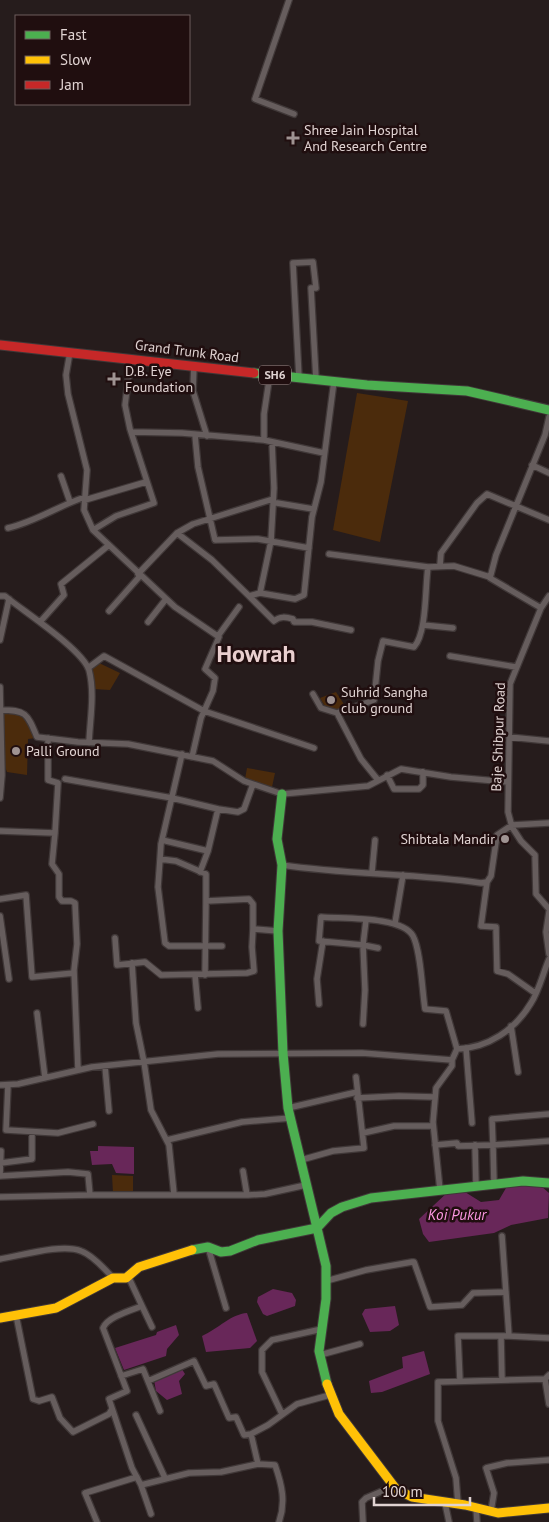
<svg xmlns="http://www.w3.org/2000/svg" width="549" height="1522" viewBox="0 0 549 1522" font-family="'PT Sans',sans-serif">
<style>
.green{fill:#4b2b0c}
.water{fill:#682759}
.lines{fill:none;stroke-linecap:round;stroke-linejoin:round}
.street-casing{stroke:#403838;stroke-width:8}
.fast-casing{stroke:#403838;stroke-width:11}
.slow-casing{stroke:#403838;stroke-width:11}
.jam-casing{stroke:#403838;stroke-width:11}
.street{stroke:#665d5d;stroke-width:5.5}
.fast{stroke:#4caf50;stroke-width:9}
.slow{stroke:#ffc107;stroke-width:9}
.jam{stroke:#c62828;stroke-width:9}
.poi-dot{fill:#9f9392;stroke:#200e0f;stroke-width:2}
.labels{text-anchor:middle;stroke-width:5;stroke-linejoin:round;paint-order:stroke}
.shield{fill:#200e0f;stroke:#a69898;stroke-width:1}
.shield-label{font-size:12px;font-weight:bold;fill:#e0d3d2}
.poi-label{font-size:14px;fill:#e0d3d2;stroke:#200e0f;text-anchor:start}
.street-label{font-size:14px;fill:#e0d3d2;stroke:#200e0f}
.water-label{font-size:15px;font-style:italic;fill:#fd98e3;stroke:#200e0f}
.town-label{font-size:24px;font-weight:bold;fill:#e9cfcf;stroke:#200e0f}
</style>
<rect width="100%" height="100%" fill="#261c1c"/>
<path class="green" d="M357 393 408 401 380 542 333 530Z
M99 663 120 673 110 690 93 689 90 668Z
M336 692 347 709 337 711 326 708 320 698Z
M4 711C27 712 27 719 36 738L28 739 27 775 7 772 4 764Z
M247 768 275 773 272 787 245 779Z
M112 1175 133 1176V1193H113Z"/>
<path class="water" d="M98 1146 134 1147V1174L116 1173 112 1164 92 1165 90 1151H98Z
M516 1184 540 1185 549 1193 548 1218 511 1225 494 1233 429 1242 423 1234 419 1219 449 1191 465 1192 481 1202 499 1200 506 1188Z
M273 1289 292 1293 296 1300 295 1306 267 1316 263 1314 257 1302 258 1297Z
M395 1306 399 1325 390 1331 370 1332 362 1314 365 1309Z
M247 1313 257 1341 250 1348 206 1352 202 1336C218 1329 231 1314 247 1313Z
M176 1325 179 1335 167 1349 166 1356 124 1370 115 1348 156 1335 157 1332Z
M424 1351 430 1374 382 1392 371 1393 369 1381 403 1368 402 1357Z
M180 1366 185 1374 179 1381 182 1394 167 1400 156 1391 154 1380Z"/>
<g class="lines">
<g class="street-casing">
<path id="street" d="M289 0 255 99 294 114
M70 352 66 375 68 394 87 470 84 510 93 530 175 607 219 637 205 669 215 678 213 691 201 718 192 757
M194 365 193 391 207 436
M299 378 293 263 313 262 316 288H311L316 379
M549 417 545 435 496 555 490 578 541 608 510 684 508 812 512 827 521 841 535 855 536 894 549 909
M131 432 182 433 264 440 324 453
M195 435 198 467 215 540 258 539 309 548
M264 440V414L270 374
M272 442 274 488 271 541 260 593 295 599 304 595 312 517 321 482 334 381
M532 465 549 473
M61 476 70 502
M85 500 146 482
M277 503 313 509
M8 528C35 522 58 506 85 497
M93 530 116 516 154 503 130 429 125 405 131 358
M177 533 212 560 249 596 260 593
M329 554 428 567 454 566 490 577
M440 565 441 553 477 503 487 494 549 520
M138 574 177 533 193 524 273 499
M0 596H5C23 611 82 649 89 670 95 693 90 719 89 743
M249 596 274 621C280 616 286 617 293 619L294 622H312L351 630
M541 608 549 596
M109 611 140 576
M40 622 64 595 61 584 109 545
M148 622 166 599
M423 625 453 628
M218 636 239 607
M0 640 9 599
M450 656 516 667
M88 668 104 656 204 711 314 748
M0 687 2 775 0 798
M313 694 321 708 337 713 374 700 378 661 383 641 414 647C427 633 425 587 428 567
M0 710C26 710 27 713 37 737L78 742 128 744 213 761 244 781 282 794 368 786 401 769 451 777 508 782
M337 713 361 759 378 780
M509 737 549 741
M182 754 161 844 160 859 176 861 206 874V901L249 899 253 904V929L278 931
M387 775 394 789H419L423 785V772
M65 779 172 798 218 809 208 851 162 840
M218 809 238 812 244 809 253 784
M0 831 55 833 58 783 48 780V738
M55 833 52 864 59 874V897L62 901H71L75 903 77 944 74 970 78 1069
M160 859 158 887 165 943 169 946H222
M282 865C348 875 415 873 481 883L487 882 491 876 497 835 512 825 549 823
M200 872 208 851
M372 872 375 840
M487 882 481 926 496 927 497 971 508 974 535 993
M0 899 26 895 32 977 74 973
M549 912 546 932 549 954
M0 916 9 979
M366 920 363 945 319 941 321 917C343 919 402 916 413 936 421 951 422 990 425 1009L446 1011 457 1049
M395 923 403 875
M115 938 117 965 145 962 161 975 247 973 254 971 252 947 253 929
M132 963 136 1023 144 1062 151 1110 169 1145 174 1194
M195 975 198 1008
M205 975 206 901
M319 1004 317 979 323 941
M37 1013 45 1078
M363 1024 365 990 363 945 378 948
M511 1026 518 1072
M466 1048 472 1123
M105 1066 109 1111
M0 1085 18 1084 92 1067 218 1054 362 1053 452 1060 457 1049C488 1048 515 1030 531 1003 539 991 543 973 549 959
M8 1085 6 1130 58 1133 93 1124
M357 1098 399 1096 435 1097
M288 1108 357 1092
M363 1133 394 1126H433
M167 1140 242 1122 291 1118
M435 1145 457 1143 458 1146 493 1145 492 1119 549 1114
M475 1145 476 1186
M301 1160 333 1151 364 1148 356 1077
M1 1163 32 1159V1132
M243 1171 247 1195
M0 1176 68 1172 88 1174 90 1195H248L265 1194 306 1185
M0 1176 1 1151
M494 1184 493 1145 549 1141
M440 1190 433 1122 436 1088 452 1066V1060
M0 1197 90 1195
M502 1236 509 1336 549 1338
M208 1247 226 1308
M0 1259C20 1256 62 1243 81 1251 92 1255 105 1269 113 1278
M128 1276 142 1306C132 1310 107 1317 103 1328L127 1391 109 1399 132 1468 141 1485 189 1473 221 1472 258 1464 251 1434 268 1425 297 1404 330 1395
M326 1281 366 1270 412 1262H414L430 1307 462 1305 473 1293 506 1292
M142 1306 152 1327
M16 1315 33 1399 39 1401 52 1397 60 1418 73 1432 109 1414 112 1409
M501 1336 502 1380
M320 1355 360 1344
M549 1375 545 1379 549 1404
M121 1376 143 1369 160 1411
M148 1381 194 1361 206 1386 214 1384 229 1418 236 1417 244 1435 251 1434
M460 1381 458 1336H509
M282 1414 262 1372V1350L272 1340 322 1329
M136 1415 165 1478
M258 1464 275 1465C282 1485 286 1502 279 1522
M141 1485 151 1514
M445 1503 449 1522
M458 1504 456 1478 438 1421V1382L545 1379
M476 1507 477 1522
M491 1511 494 1493 486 1468 507 1463 549 1460
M97 1522 85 1493 137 1477
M363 1522 362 1502 366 1498 394 1486"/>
</g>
<g class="fast-casing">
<path id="fast" d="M254 373 367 385 467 391 549 410
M192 1250 208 1247 221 1252 230 1251 258 1240 317 1228 288 1108 283 1053 278 931 282 865 277 839 282 794
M327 1384 319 1351 326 1299V1266L317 1228 331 1213 342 1207 371 1198 523 1181 549 1183"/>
</g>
<g class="slow-casing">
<path id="slow" d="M0 1318 56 1308 113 1278H126L139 1267 192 1250
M327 1384 339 1414 396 1489 412 1497 465 1505 498 1513 549 1508"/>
</g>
<g class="jam-casing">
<path id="jam" d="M0 345 254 373"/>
</g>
<use href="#street" class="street"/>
<use href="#fast" class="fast"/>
<use href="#slow" class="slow"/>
<use href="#jam" class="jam"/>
</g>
<g class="poi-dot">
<path d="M290.5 130.5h5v5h5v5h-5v5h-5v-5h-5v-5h5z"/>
<path d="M111.5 371.5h5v5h5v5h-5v5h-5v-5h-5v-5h5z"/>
<circle cx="331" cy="700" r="5"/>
<circle cx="16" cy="751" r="5"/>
<circle cx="505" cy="839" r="5"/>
</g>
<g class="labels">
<rect class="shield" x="259" y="365.5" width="32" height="19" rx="4"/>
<g class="shield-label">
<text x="275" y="379">SH6</text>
</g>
<g class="poi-label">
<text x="304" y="135">Shree Jain Hospital<tspan x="304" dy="16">And Research Centre</tspan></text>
<text x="125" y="376">D.B. Eye<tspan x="125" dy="16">Foundation</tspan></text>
<text x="341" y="697">Suhrid Sangha<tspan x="341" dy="16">club ground</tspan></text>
<text x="26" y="756">Palli Ground</text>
<text x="495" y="844" text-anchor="end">Shibtala Mandir</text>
</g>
<g class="street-label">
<text transform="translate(187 351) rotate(7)" y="5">Grand Trunk Road</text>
<text transform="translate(498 737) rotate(-88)" y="5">Baje Shibpur Road</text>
</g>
<g class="water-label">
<text x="457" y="1220">Koi Pukur</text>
</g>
<g class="town-label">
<text x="256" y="662">Howrah</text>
</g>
</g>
<rect x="15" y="15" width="175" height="90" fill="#200e0f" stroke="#6d5d5d"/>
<rect x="25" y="31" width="25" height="8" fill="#4caf50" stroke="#6d5d5d"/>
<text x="60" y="40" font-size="15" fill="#e0d3d2">Fast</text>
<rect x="25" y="56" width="25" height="8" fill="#ffc107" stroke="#6d5d5d"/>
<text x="60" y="65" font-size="15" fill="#e0d3d2">Slow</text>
<rect x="25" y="81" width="25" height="8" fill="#c62828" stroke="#6d5d5d"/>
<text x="60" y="90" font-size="15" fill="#e0d3d2">Jam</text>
<path d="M374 1497v8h96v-8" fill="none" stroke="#e0d3d2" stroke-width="2.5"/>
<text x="382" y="1497" font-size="15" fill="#e0d3d2" stroke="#200e0f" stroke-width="4" paint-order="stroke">100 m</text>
</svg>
